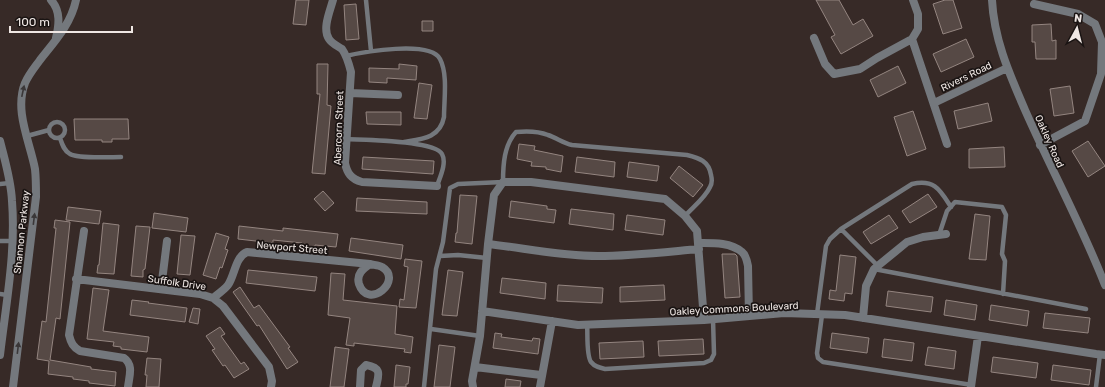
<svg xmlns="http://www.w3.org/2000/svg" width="1105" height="387" viewBox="0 0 1105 387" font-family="Rubik,sans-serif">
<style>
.building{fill:#564945;stroke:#948580}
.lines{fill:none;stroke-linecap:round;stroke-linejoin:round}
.service{stroke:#74787d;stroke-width:4.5}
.minor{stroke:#74787d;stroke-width:8}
.tertiary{stroke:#74787d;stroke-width:8}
.oneway{fill:#3a3738}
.labels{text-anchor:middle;stroke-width:3.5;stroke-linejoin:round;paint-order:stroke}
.street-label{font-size:10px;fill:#efe7e4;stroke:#1a1413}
</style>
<rect width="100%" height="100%" fill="#372a27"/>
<path class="building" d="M296 0H309L306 25 293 24Z
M816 0H839L853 25 863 19 873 36 841 54 831 37 835 35Z
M945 0H953L962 28 943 34 933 4Z
M356 4 359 39 346 40 344 5Z
M422 21H433V31H422Z
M1051 24 1052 41 1056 40V59H1036L1035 42H1032V25Z
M966 39 974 57 941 72 933 54Z
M317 64H328L327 105 331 106 325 174 312 173 320 94H317Z
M399 64 417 66 416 80 387 78V83L369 82V68L399 69Z
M898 66 906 83 878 97 870 80Z
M419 83 432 85 427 119 414 118Z
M1070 86 1074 113 1054 116 1050 89Z
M988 103 992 121 958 129 954 111Z
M913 111 926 149 907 156 894 117Z
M366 112H401V125L367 124Z
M74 119H128L129 139H112V142H102V140H75Z
M1088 141 1105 166 1088 177 1072 151Z
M519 144 535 146 534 150 563 156 561 172 546 169V167L531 166 532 162 517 159Z
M1004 147 1005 167 969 168V149Z
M363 157 434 161 433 174 362 169Z
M577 157 615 162 614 177 575 172Z
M629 162 659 166 657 181 627 177Z
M679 166 703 185 693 197 670 178Z
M323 191 334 203 325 211 314 199Z
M928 194 937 207 910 223 902 211Z
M460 195 477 196 472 244 455 242 456 233H457Z
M357 198 427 202V214L356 211Z
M511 201 547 206V209L556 210 554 223 509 217Z
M68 207 101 211 99 224 66 220Z
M571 209 614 214 613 230 569 224Z
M154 213 188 218 186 232 152 228Z
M975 214 990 216 986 260 969 259Z
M627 215 665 220 663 235 625 230Z
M889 215 898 228 871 244 863 232Z
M55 220 70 222 60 319 56 318 50 360 91 367V369L116 372 115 386 89 383V381L73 379V377L48 374 49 361 37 359 42 321 46 322 56 228H54Z
M103 223 119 225 114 274 97 273 98 265H99Z
M136 226 150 227 145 269 143 270V277L131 276Z
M239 226 283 231V228L338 234 336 247 315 245V248L302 247V243L273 240V243L238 239Z
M216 233 229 237 225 249 228 250 222 268 220 267 216 279 203 275Z
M181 235 195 236 190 275 177 274Z
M351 238 403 245 401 259 349 251Z
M722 254H735L737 256 740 297 725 298Z
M840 255 856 257 852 294 845 293 844 301 829 299 830 290 836 291Z
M405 259 422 261 416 308 399 307 400 299 404 300 408 267 404 266Z
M248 270 317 277 315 291 246 283Z
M448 270 463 272 457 316 442 315Z
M331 273 345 274 343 300 397 306 395 334 413 337 411 353 404 352 405 349 354 343V346L346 345 350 318 328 315Z
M502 278 546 283 545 299 500 293Z
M558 285 603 288 602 303 557 301Z
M664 285 665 300 620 302V287Z
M240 287 254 308 259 305 290 347 288 348 298 362 287 369 259 325 257 326 233 292Z
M93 288 109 290 103 331 149 337 147 352 121 349V347L113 346 114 342 87 339Z
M888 291 933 297 931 312 886 306Z
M132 300 149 302 148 303 187 308 185 322 130 315Z
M946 300 977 305 975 320 944 315Z
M991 305 1029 311 1027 326 989 320Z
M193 308 200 309 198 324 189 322Z
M1045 313 1090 318 1088 333 1043 328Z
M220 327 225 334 221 336 241 364 244 362 249 369 234 378 225 365 223 366 212 350 215 349 206 336Z
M495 333 502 334 501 337 532 341 533 338 540 339 538 354 493 348Z
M832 333 869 338 867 353 830 348Z
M703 339 704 354 659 356 658 341Z
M884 339 914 343 912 361 882 357Z
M643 341 644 357 600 359 599 343Z
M439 345 455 347 450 387H434Z
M335 347 349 349 344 387H330Z
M928 347 956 351 954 369 925 365Z
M993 357 1038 363 1036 378 991 372Z
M147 358 161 359 159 387H146L147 375H145Z
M396 365 410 367 408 384H406V387H394Z
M1053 365 1091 370 1089 385 1051 380Z
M506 379 521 381 520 387H505Z"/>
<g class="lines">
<path class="service" d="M366 0 371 51
M346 56C363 52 430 40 440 59 448 74 444 100 444 117 440 138 422 139 404 142
M49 130a8 8 0 1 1 16 0a8 8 0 1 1-16 0Z
M27 136 49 130
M60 138C62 144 64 151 70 154 78 159 110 157 121 157
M346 139C362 140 435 140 442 154 447 163 440 177 437 186
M0 184 10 183
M841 229 878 266
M939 235 947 211 955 202 1002 207 1006 215 1002 254 1005 261 1003 294
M0 241H13
M440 256 458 255 487 258
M874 269 1086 309
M0 294 7 295
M817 314 826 246 830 239 841 229 912 184C935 179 940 190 951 207
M822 315 817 353 818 358 823 362 972 385
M587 324C588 333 586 355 591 362 595 367 600 368 605 369L704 363 711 360 714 354 713 319
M431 329 480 336
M424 387 436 269 443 242 450 188 458 184 503 182C503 165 504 145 516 132 526 131 538 131 548 135 557 138 563 143 572 145L687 155C699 158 709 161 711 175 712 179 712 184 710 187 705 198 693 207 685 216
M1096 387 1100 354"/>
<path class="minor" d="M333 0C330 11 322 29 329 39 332 44 338 46 342 49 347 56 349 64 351 72L345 163C347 173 351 179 362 182L437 186
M992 0C994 40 1010 75 1025 110 1051 169 1082 226 1105 285
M1034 4 1078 14 1095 24 1102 42 1101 74 1085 121 1040 145
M814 38 825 64 834 74 860 69 877 58 912 39 918 29V14L913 0
M912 39 947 144
M350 93 398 95
M934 103 1007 68
M84 231 69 335C71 343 73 347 80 351L124 358C134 365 129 377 128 387
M698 243C712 243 730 242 742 252 746 255 747 261 748 266L749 316
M488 244C524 248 561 256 598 256 631 256 665 252 699 249
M370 264C373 265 379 265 382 267 404 280 368 311 359 284 356 274 363 269 370 264Z
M76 279 200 294 213 298 223 306 269 367 272 381 271 387
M161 289 167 241
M213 298C218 294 224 290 228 285 235 275 235 257 247 252L370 264
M482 311 578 325 704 320 784 313 845 315 1096 354 1105 355
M863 318 866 286 874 269 907 242 923 237 946 234
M475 367 541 375
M360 387 361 370 366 365C382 368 379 374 376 387
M473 387 472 381 480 336 488 244 494 195 503 182H531L665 199 685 216 697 231 704 320
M540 387 552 321
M971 387 978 336"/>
<path class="tertiary" d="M51 0C61 11 59 25 56 38
M0 141C5 161 11 180 12 201 16 252 6 304 0 355
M13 387 36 197C36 188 36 178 35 169 30 142 14 111 25 83 29 74 35 67 40 60 55 41 71 24 76 0"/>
</g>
<defs><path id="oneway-solid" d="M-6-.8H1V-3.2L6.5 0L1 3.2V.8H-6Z"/></defs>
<g class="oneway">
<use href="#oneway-solid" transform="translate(23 91) rotate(-78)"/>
<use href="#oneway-solid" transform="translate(34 219) rotate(-83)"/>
<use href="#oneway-solid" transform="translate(18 348) rotate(-83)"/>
</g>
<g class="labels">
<g class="street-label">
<text transform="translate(966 76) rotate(-26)" y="4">Rivers Road</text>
<text transform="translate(338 128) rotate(-88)" y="4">Abercorn Street</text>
<text transform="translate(1050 141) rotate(66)" y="4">Oakley Road</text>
<text transform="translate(21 232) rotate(-84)" y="4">Shannon Parkway</text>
<text transform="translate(292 247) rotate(5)" y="4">Newport Street</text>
<text transform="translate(177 282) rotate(8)" y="4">Suffolk Drive</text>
<text transform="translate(734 308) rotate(-3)" y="4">Oakley Commons Boulevard</text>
</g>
</g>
<g transform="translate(1077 28) rotate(7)" stroke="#1a1413" stroke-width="3" paint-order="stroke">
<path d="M0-3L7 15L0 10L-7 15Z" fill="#efe7e4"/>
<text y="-6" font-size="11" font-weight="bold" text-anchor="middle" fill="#efe7e4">N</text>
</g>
<path d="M10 26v6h122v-6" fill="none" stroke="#efe7e4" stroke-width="2"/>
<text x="16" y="26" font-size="12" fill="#efe7e4" stroke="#1a1413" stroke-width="3" paint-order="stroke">100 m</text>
</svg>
